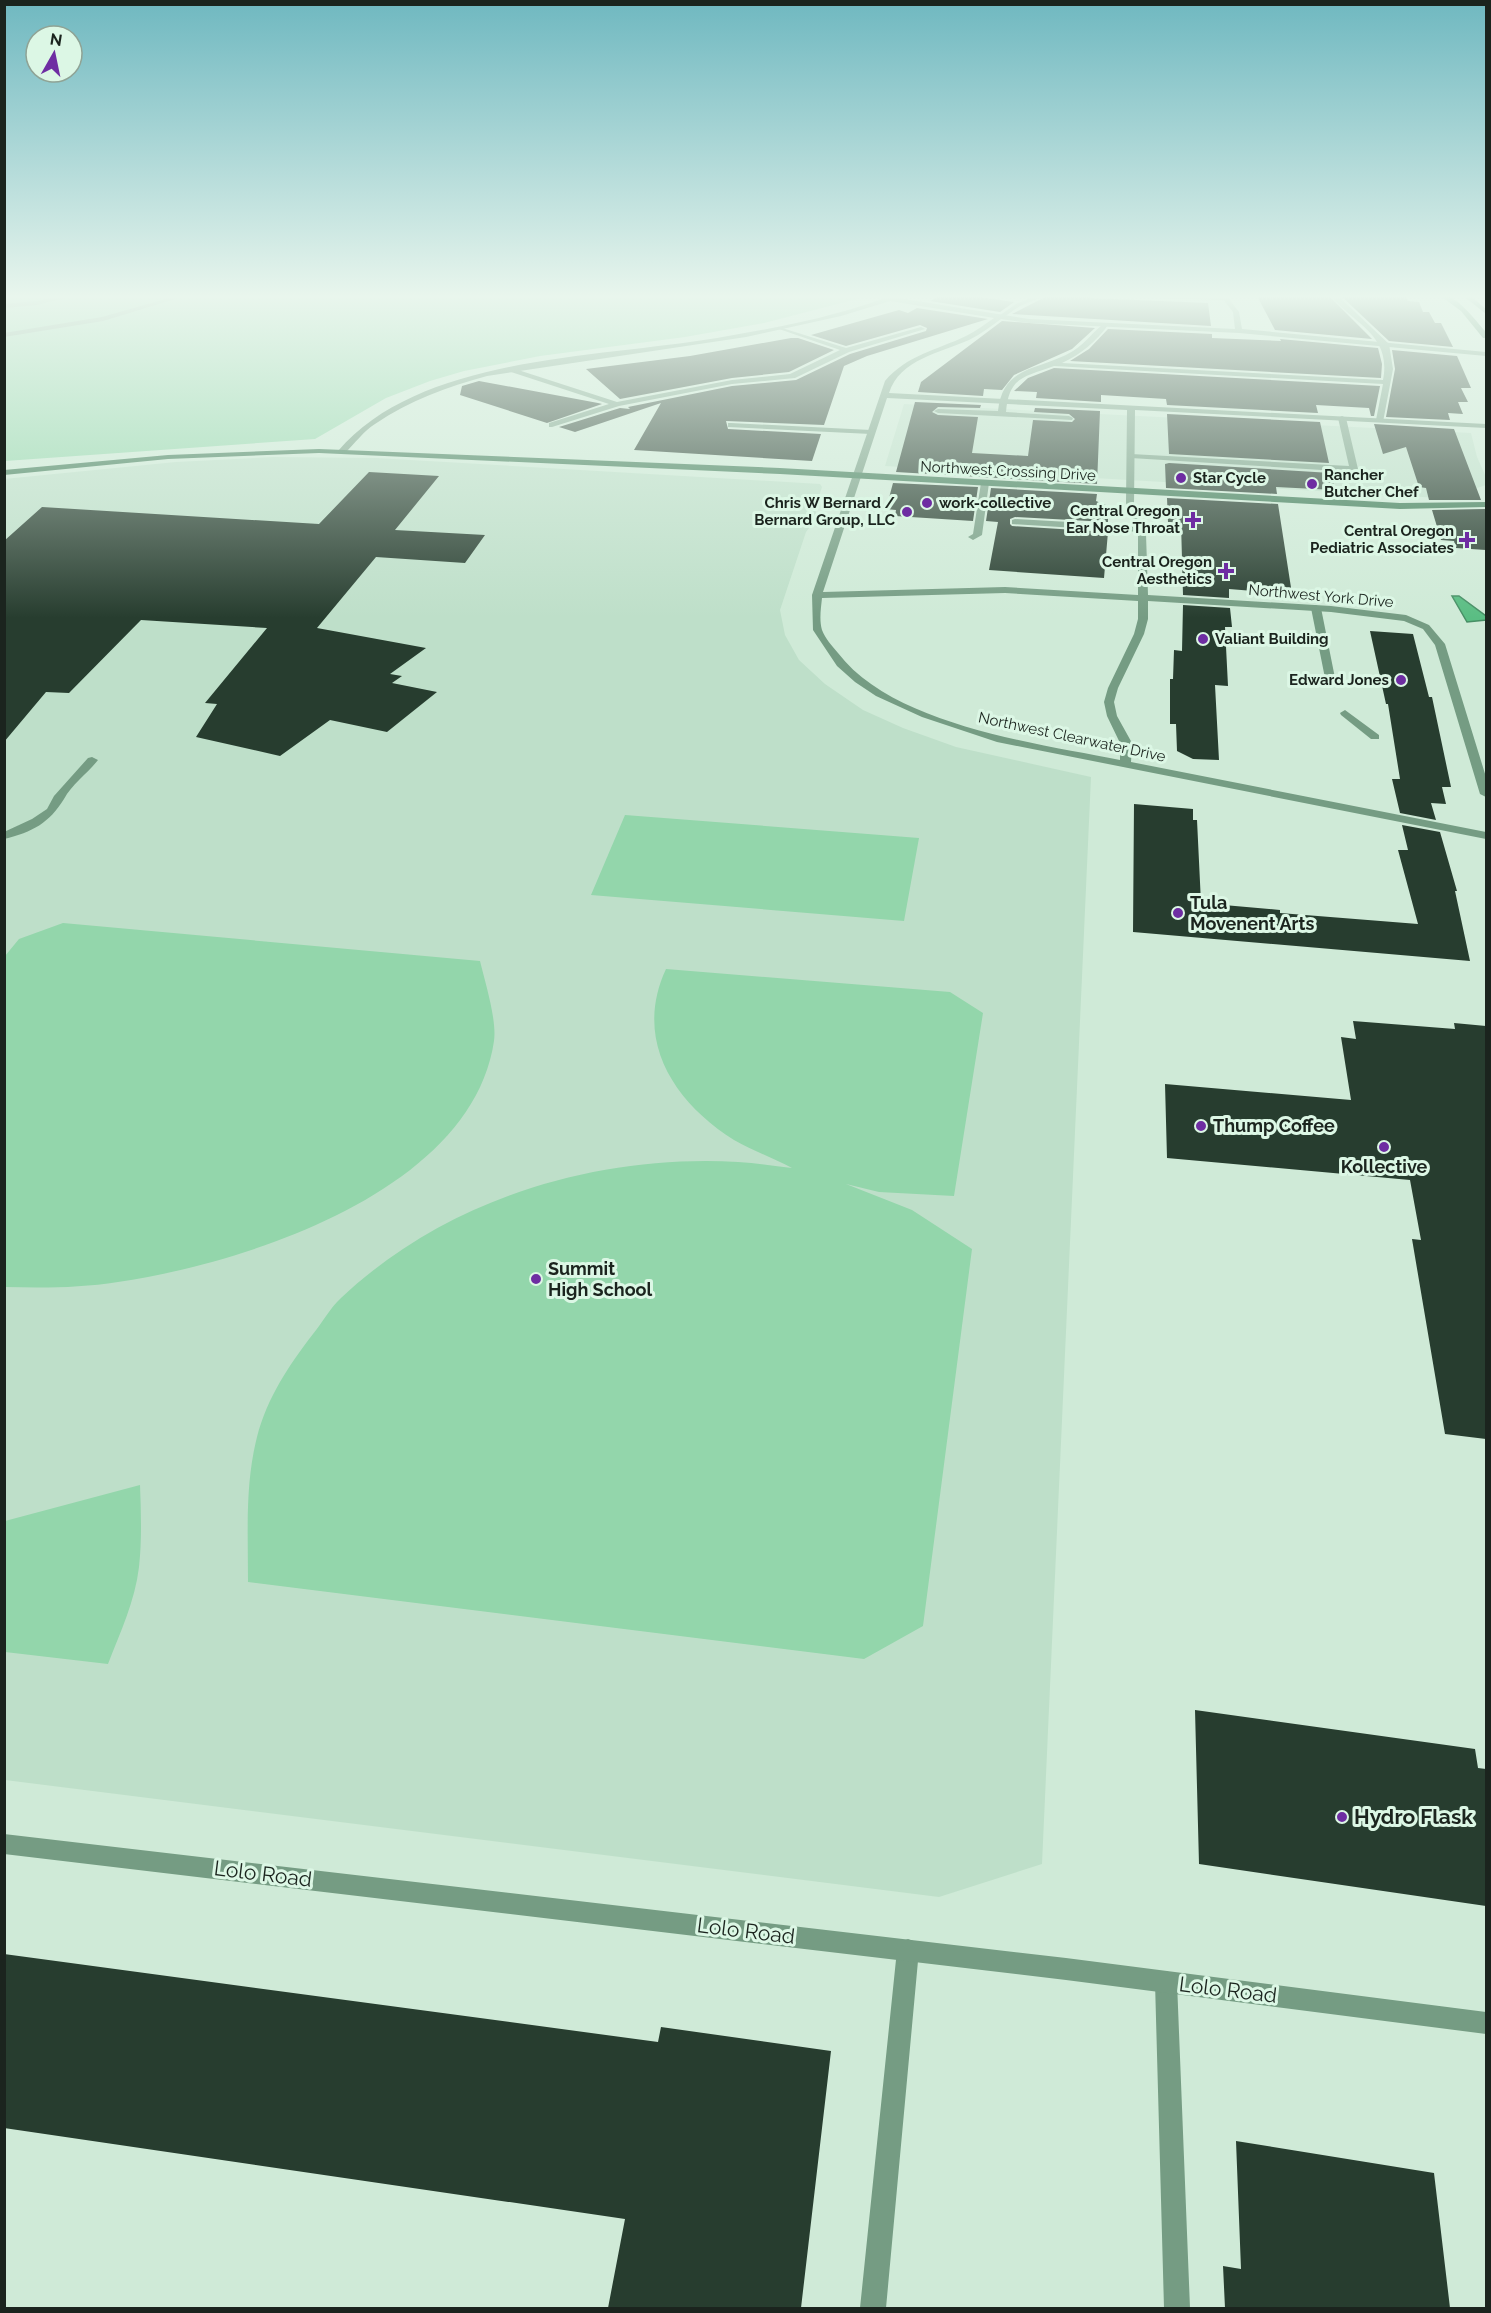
<svg xmlns="http://www.w3.org/2000/svg" width="1491" height="2313" viewBox="0 0 1491 2313" font-family="Raleway,sans-serif">
<style>
.built{fill:#bedfc9}
.green{fill:#93d6ab}
.water{fill:#5abd83;stroke:#478f65;stroke-width:1.5}
.building{fill:#273d2f}
.lines{fill:none;stroke-linecap:round;stroke-linejoin:round}
.lane{fill:#759c83;fill-rule:evenodd}
.street{fill:#759c83;fill-rule:evenodd}
.secondary{fill:#3d7955;fill-rule:evenodd}
.poi-dot{fill:#6e2da2;stroke:#dcf7e5;stroke-width:2}
.labels{text-anchor:middle;stroke-width:6;stroke-linejoin:round;paint-order:stroke}
.far-street-label{font-size:15px;fill:#1b241e;stroke:#dcf7e5}
.far-poi-label{font-size:15px;font-weight:bold;fill:#1b241e;stroke:#dcf7e5;text-anchor:end}
.poi-label{font-size:18px;font-weight:bold;fill:#1b241e;stroke:#dcf7e5;text-anchor:start}
.near-poi-label{font-size:21px;font-weight:bold;fill:#1b241e;stroke:#dcf7e5;text-anchor:start}
.near-street-label{font-size:21px;fill:#1b241e;stroke:#dcf7e5}
</style>
<rect width="100%" height="100%" fill="#cfead7"/>
<path class="built" d="M904 404 1471 433 1477 457 1486 477V485L1468 491 1457 499 885 466Z
M273 457 376 458 820 484 822 487 815 508 817 518 806 532 780 610 785 635 799 660 825 684 863 710 903 728 956 747 1091 777 1042 1864 939 1897 5 1780 4 479 176 462Z"/>
<path class="green" d="M5 294H876L764 323 685 337 540 356 464 371 430 381 386 398 315 439 5 461Z
M625 815 919 838 904 921 591 895Z
M63 923 480 961C485 982 497 1020 494 1041 472 1191 246 1263 118 1282 80 1288 43 1288 5 1287V956L19 939Z
M666 969 950 992 983 1013 954 1196 879 1192 846 1184 912 1210 972 1249 923 1626 864 1659 248 1582C248 1533 245 1484 257 1437 267 1398 289 1365 313 1334 322 1323 330 1308 341 1298 446 1199 596 1154 738 1162 757 1163 775 1166 792 1168 774 1158 753 1151 734 1140 674 1102 633 1040 666 969Z
M140 1485C141 1512 142 1540 139 1567 135 1601 120 1633 108 1664L5 1652V1521Z"/>
<path class="water" d="M1452 596H1459L1486 616V620L1467 622Z"/>
<path class="building" d="M943 294H960L1014 302 1000 312 930 301Z
M1051 294H1086L1091 298 1208 303 1211 326 1012 314Z
M1256 294H1327L1372 339 1275 330Z
M1339 294H1405L1408 301 1419 302 1423 312H1429L1435 323H1441L1453 347 1389 341Z
M917 308 988 319 867 356 844 366 824 425 726 421 728 429 821 434 812 461 634 450 661 403 575 432 559 427 620 408 630 409 628 407 732 386 796 380 850 354 926 331 927 328 920 325 846 346 811 335 899 310 908 313Z
M1002 321 1095 328 1072 349 1014 375 1002 390 984 389 983 396 918 392 921 382Z
M1108 329 1212 334V338L1281 341 1280 339 1378 348 1382 364 1381 378 1070 361 1089 349Z
M791 338H798L834 350 789 372 732 378 620 399 586 369 690 356Z
M1392 350 1457 356 1471 388H1461L1468 402H1458L1463 414 1448 413 1450 420 1386 417 1395 369Z
M1054 368 1380 386 1374 416H1371L1369 408 1316 405 1318 413 1167 405 1166 399 1101 395V402L1036 398 1037 392 1014 391 1028 378Z
M479 381 598 403 602 404 547 423 460 395 462 386Z
M915 402 981 405 980 408 938 407 932 412 938 415 978 417 972 453 1028 456 1033 420 1072 422 1075 419 1069 414 1034 412 1035 408 1100 411 1097 484 896 472Z
M1167 414 1320 422 1329 463 1169 454Z
M1374 424 1454 429 1481 500H1429L1426 488 1419 487 1406 447 1383 454Z
M1169 463 1331 473 1335 490 1276 487 1277 494 1166 488 1165 464Z
M369 472 439 476 395 530 485 535 465 563 376 557 317 628 426 648 390 674 402 676 392 683 437 692 387 732 330 720 280 756 196 737 217 704 205 703 267 628 141 620 69 693 46 692 4 742V541L42 507 319 524Z
M893 483 978 487 973 521 895 516 896 510 886 509Z
M991 488 1097 494 1096 501 1108 506V522L1015 517 1010 519V524L1012 526 1108 532 1104 578 989 570 998 522 986 521Z
M1167 498 1278 504 1292 594 1229 589V598L1183 595 1181 523 1168 522Z
M1485 509 1486 550 1456 548 1454 541 1441 540 1432 510Z
M1183 605 1230 608 1232 627H1225L1228 686 1215 685 1219 760 1193 759 1177 751 1176 724H1170V679H1173L1174 650 1182 651Z
M1370 631 1413 634 1429 697H1432L1451 787H1442L1446 804 1431 803 1436 820 1400 813 1392 779H1400L1388 704H1386Z
M1134 804 1193 809V820H1197L1201 903 1280 910V913L1418 924 1398 850H1408L1402 825 1440 832 1457 891H1455L1470 961 1133 932Z
M1353 1021 1455 1029 1454 1023 1486 1026V1439L1445 1434 1412 1239 1421 1240 1410 1180 1167 1158 1165 1084 1351 1100 1341 1037 1356 1039Z
M1195 1710 1475 1749 1478 1768 1486 1769V1906L1199 1864Z
M4 1954 658 2042 661 2027 831 2051 801 2308H608L625 2219 4 2128Z
M1236 2141 1434 2173 1450 2308H1225L1223 2266 1241 2269Z"/>
<g class="lines">
<path class="lane" d="M70 294H81L37 305 4 308V304L37 301Z
M1041 294H1049L1020 306 1001 319 996 318 1016 304Z
M1088 294 1224 296 1227 298 1224 300 1091 296Z
M1329 294H1336L1389 344 1393 369 1383 422 1376 420 1383 384 1054 366C1025 377 1009 376 1006 412L1069 416 1073 418 1072 420 938 413 934 411 938 409 998 411C1003 364 1040 371 1073 351 1086 343 1094 330 1105 323L1108 325C1096 342 1081 354 1062 363L1383 380C1392 334 1353 324 1329 294Z
M779 327 846 348 921 327 925 329 849 352 795 378 732 384 619 406 552 427H549V423L609 404 505 370 512 368 617 402 732 380 790 374 840 350 779 329Z
M1342 416 1346 418 1358 469 1354 472 1131 458 1127 456 1131 454 1349 466 1338 418Z
M731 423 871 430 875 432 871 434 728 427V423Z
M985 480 989 483 982 535 973 540 968 537 973 534 981 483Z
M1015 519 1140 526 1144 529 1140 532 1012 524V520Z
M1316 605 1321 608 1335 678 1330 681 1325 678 1311 608Z
M1345 710 1379 735V739H1371L1341 715 1340 713Z
M92 757 98 760C88 773 72 784 64 799 49 823 33 832 4 839V832L32 819 47 809 54 796 88 758Z
M908 1939 916 1942 919 1950 886 2308H860L897 1950 900 1942Z
M1166 1971 1174 1974 1177 1982 1190 2308H1164L1155 1982 1158 1974Z"/>
<path class="street" d="M183 294H192L103 321 4 337V333L102 317Z
M898 294 901 296 898 298 1029 319 1235 329 1233 312 1219 294H1225L1239 312 1242 329 1486 352V356L1239 333 1029 323 1001 319C991 326 981 334 969 340 940 353 900 359 889 393L1486 424V428L1135 410 1134 503 1146 534 1148 595 1331 606 1406 615 1429 625 1445 644 1486 777V797L1480 794 1435 645 1423 629 1404 621 1331 612 1148 601V619L1144 634 1118 688 1114 702 1117 716 1132 743 1131 762 1486 832V839L997 742 922 717 876 696 855 682 837 666 813 630 812 595 885 381C907 355 937 350 966 336 976 331 985 324 994 318L890 301 841 316 746 337 487 376C447 387 410 400 375 424 364 431 355 443 345 453L338 451C420 355 599 358 717 338 757 331 798 324 837 313 858 308 878 300 898 294ZM887 398 1127 410 1126 503 1138 534V595L1005 587 823 592ZM1005 593 1138 601V619L1134 634 1108 688 1104 702 1107 716 1120 743V760C1035 743 893 725 838 653 832 646 825 638 822 630 819 620 821 608 822 598Z
M4 1834 1066 1958 1486 2012V2034L1066 1980 4 1854Z"/>
<path class="secondary" d="M1438 294C1457 294 1474 319 1486 332V338H1483L1461 311Z
M1461 294H1468L1486 309V314Z
M319 449 780 468 1400 503 1486 502V507L1400 509 780 474 319 453 168 459 4 475V470L168 455Z"/>
</g>
<linearGradient id="sky" x2="0" y2="1"><stop stop-color="#6fb8c0"/><stop offset="0.48" stop-color="#e9f6ed"/><stop offset="1" stop-color="#e9f6ed" stop-opacity="0"/></linearGradient>
<rect width="1491" height="618" fill="url(#sky)"/>
<g class="poi-dot">
<circle cx="1181" cy="478" r="6"/>
<circle cx="1312" cy="484" r="6"/>
<circle cx="927" cy="503" r="6"/>
<circle cx="907" cy="512" r="6"/>
<path d="M1190 511h6v6h6v6h-6v6h-6v-6h-6v-6h6z"/>
<path d="M1464 531h6v6h6v6h-6v6h-6v-6h-6v-6h6z"/>
<path d="M1223 562h6v6h6v6h-6v6h-6v-6h-6v-6h6z"/>
<circle cx="1203" cy="639" r="6"/>
<circle cx="1401" cy="680" r="6"/>
<circle cx="1178" cy="913" r="6"/>
<circle cx="1201" cy="1126" r="6"/>
<circle cx="1384" cy="1147" r="6"/>
<circle cx="536" cy="1279" r="6"/>
<circle cx="1342" cy="1817" r="6"/>
</g>
<g class="labels">
<g class="far-street-label">
<text transform="translate(1008 471) rotate(3)" y="5">Northwest Crossing Drive</text>
<text transform="translate(1321 596) rotate(5)" y="5">Northwest York Drive</text>
<text transform="translate(1072 737) rotate(12)" y="5">Northwest Clearwater Drive</text>
</g>
<g class="far-poi-label">
<text x="1324" y="480" text-anchor="start">Rancher<tspan x="1324" dy="17">Butcher Chef</tspan></text>
<text x="1193" y="483" text-anchor="start">Star Cycle</text>
<text x="895" y="508">Chris W Bernard /<tspan x="895" dy="17">Bernard Group, LLC</tspan></text>
<text x="939" y="508" text-anchor="start">work-collective</text>
<text x="1180" y="516">Central Oregon<tspan x="1180" dy="17">Ear Nose Throat</tspan></text>
<text x="1454" y="536">Central Oregon<tspan x="1454" dy="17">Pediatric Associates</tspan></text>
<text x="1212" y="567">Central Oregon<tspan x="1212" dy="17">Aesthetics</tspan></text>
<text x="1215" y="644" text-anchor="start">Valiant Building</text>
<text x="1389" y="685">Edward Jones</text>
</g>
<g class="poi-label">
<text x="1190" y="909">Tula<tspan x="1190" dy="21">Movenent Arts</tspan></text>
<text x="1213" y="1132">Thump Coffee</text>
<text x="1384" y="1173" text-anchor="middle">Kollective</text>
<text x="548" y="1275">Summit<tspan x="548" dy="21">High School</tspan></text>
</g>
<g class="near-poi-label">
<text x="1354" y="1824">Hydro Flask</text>
</g>
<g class="near-street-label">
<text transform="translate(263 1874) rotate(7)" y="7">Lolo Road</text>
<text transform="translate(746 1931) rotate(7)" y="7">Lolo Road</text>
<text transform="translate(1228 1990) rotate(7)" y="7">Lolo Road</text>
</g>
</g>
<rect width="1491" height="2313" fill="none" stroke="#1b241e" stroke-width="12"/>
<g transform="translate(54 54) rotate(9)"><circle r="28" fill="#dcf7e5" stroke="#8fa395" stroke-width="1.5"/>
<path d="M0-4.5L10 22L0 15L-10 22Z" fill="#6e2da2"/>
<text y="-9" font-size="16" font-weight="bold" text-anchor="middle" fill="#1b241e">N</text>
</g>
</svg>
